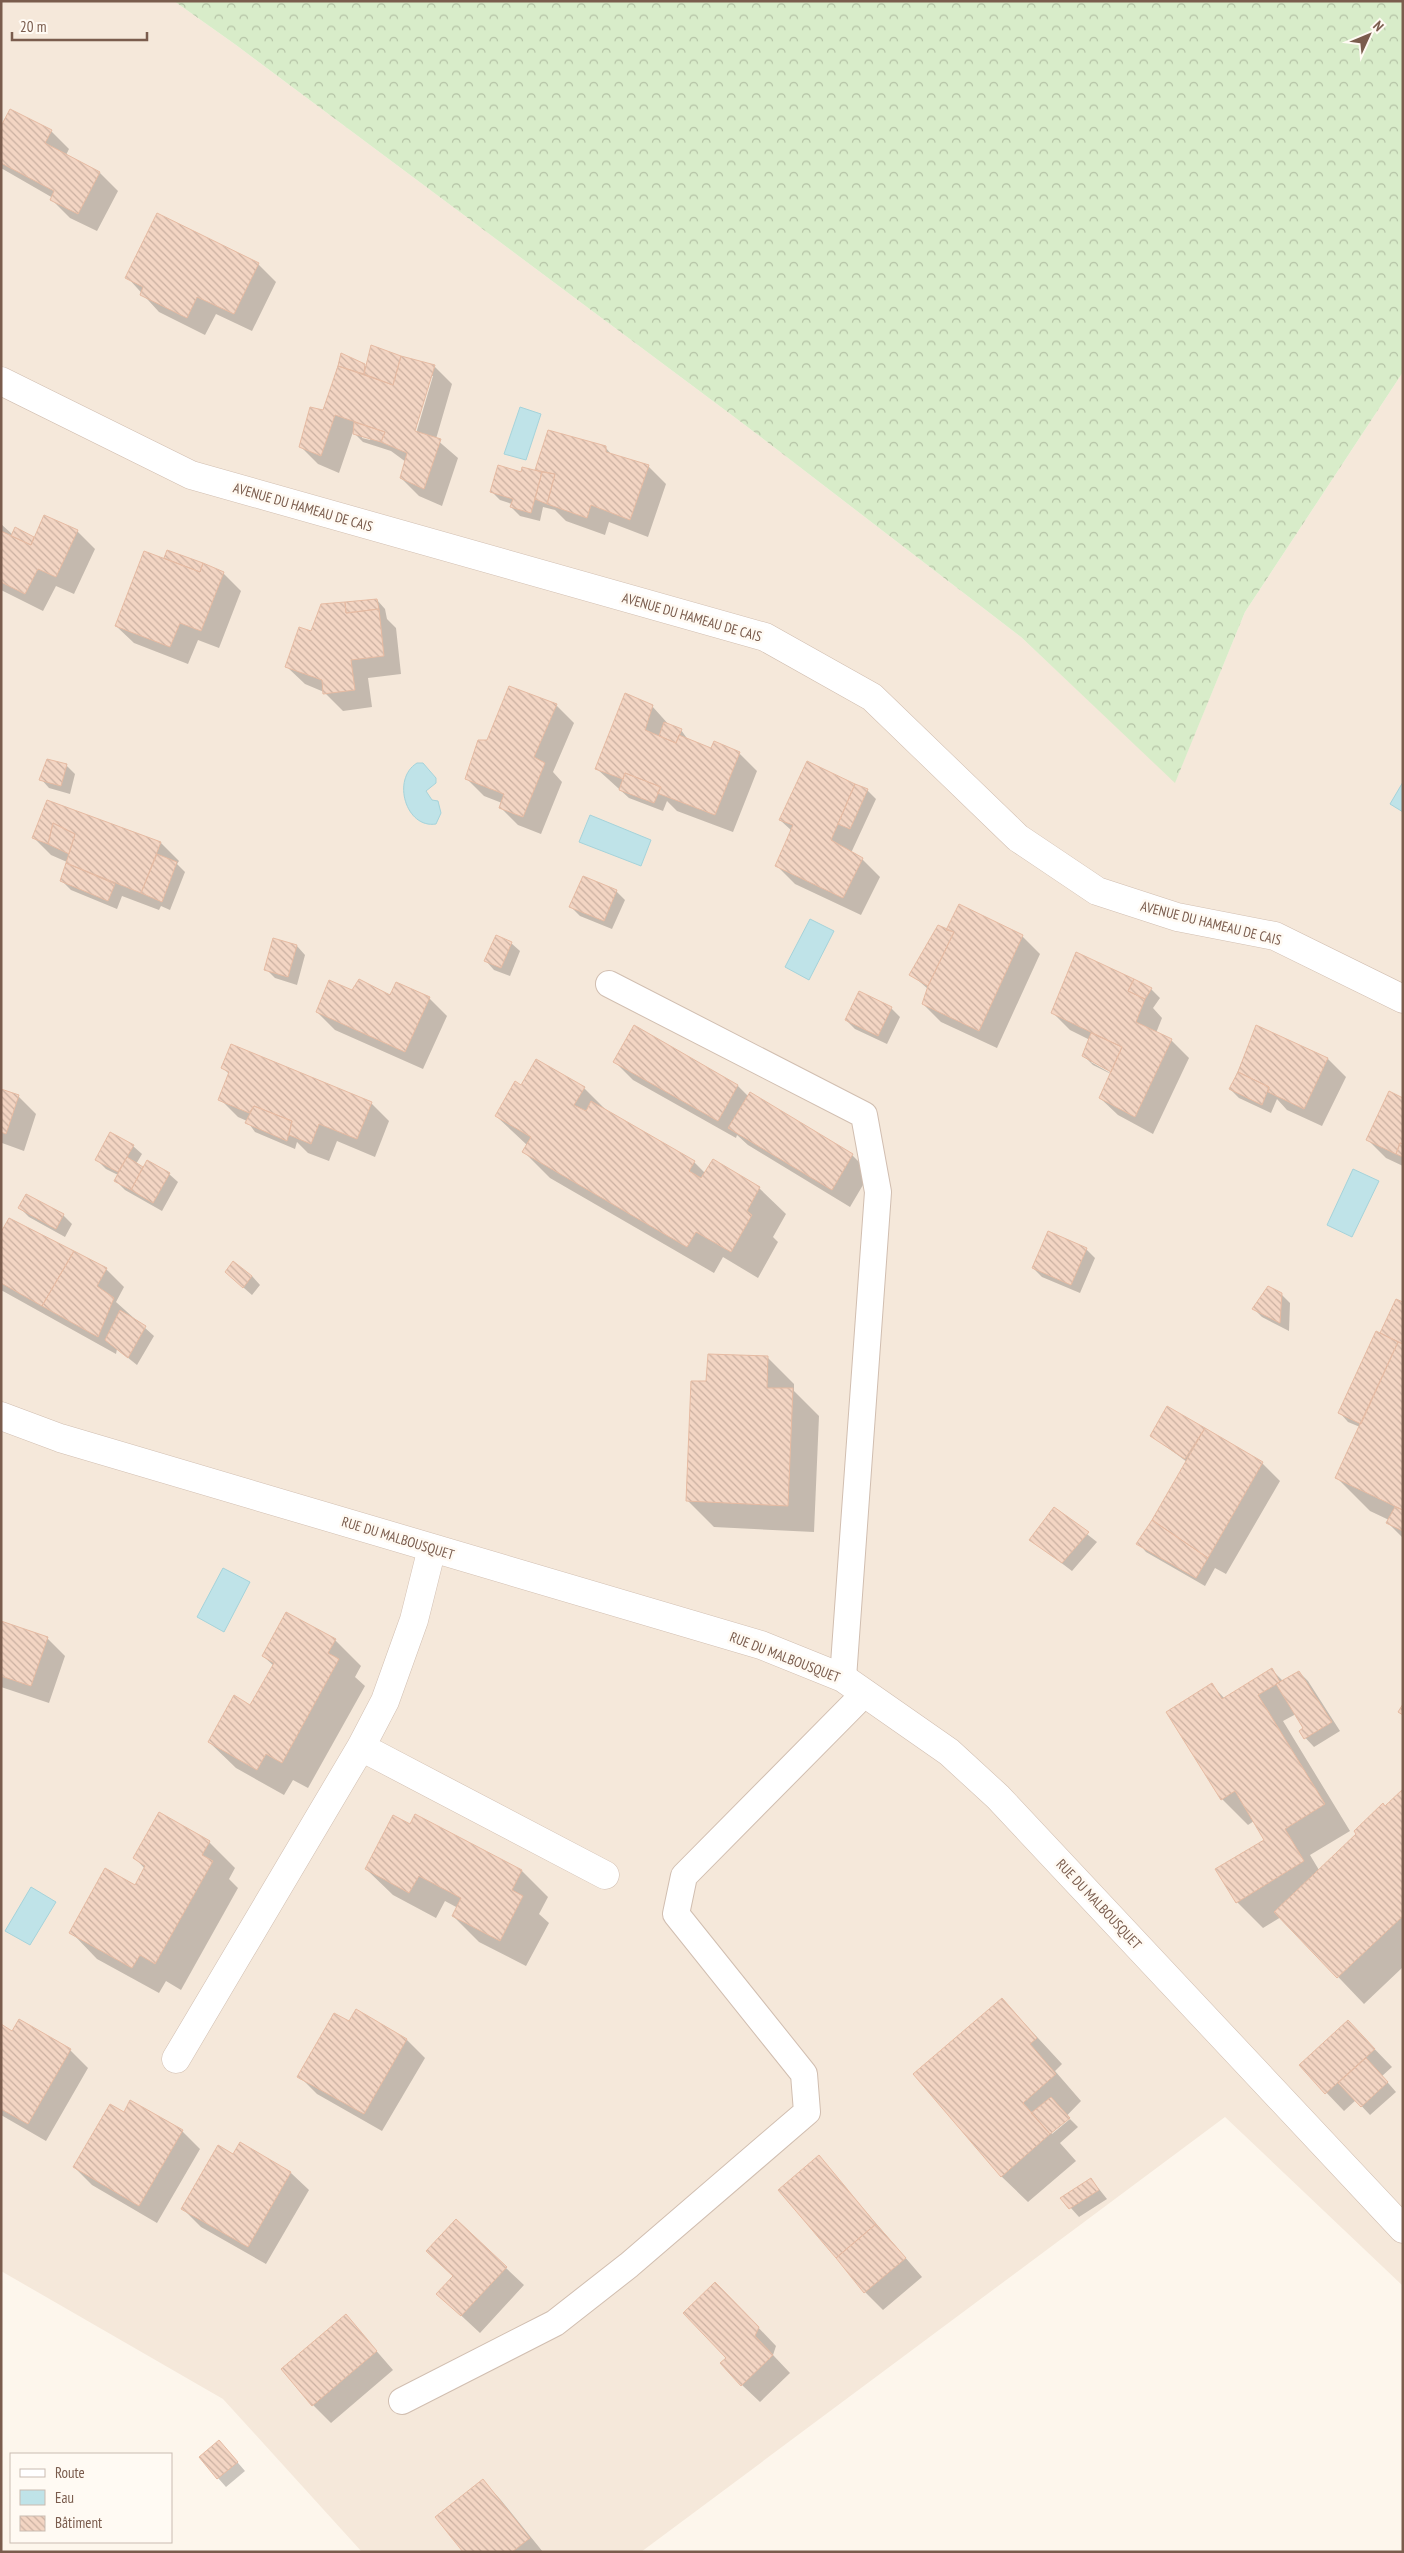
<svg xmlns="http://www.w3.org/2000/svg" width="1404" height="2553" viewBox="0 0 1404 2553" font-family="'PT Sans Narrow',sans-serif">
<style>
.residential{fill:#f5e8da}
.forest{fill:url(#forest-crowns)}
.water{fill:#bfe3e8;stroke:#a5d3da}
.shadow{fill:#0003;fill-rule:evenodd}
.building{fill:url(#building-back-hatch);stroke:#e6bba3}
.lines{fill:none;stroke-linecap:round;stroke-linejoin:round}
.service-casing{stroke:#d1beb0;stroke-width:28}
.minor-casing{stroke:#d1beb0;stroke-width:29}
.service{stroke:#fff;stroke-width:26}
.minor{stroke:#fff;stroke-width:28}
.labels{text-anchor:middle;stroke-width:5;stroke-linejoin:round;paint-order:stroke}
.street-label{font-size:14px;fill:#7a5c4d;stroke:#fffaf3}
</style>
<defs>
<pattern id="forest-crowns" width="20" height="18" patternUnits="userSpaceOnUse" patternTransform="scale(1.25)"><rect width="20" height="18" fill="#d8ecc9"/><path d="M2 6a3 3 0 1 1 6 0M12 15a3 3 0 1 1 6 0" fill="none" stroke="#b4c2a5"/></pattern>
<pattern id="building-back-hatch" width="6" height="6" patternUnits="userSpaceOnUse" patternTransform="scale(1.25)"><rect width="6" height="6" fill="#f3d5c3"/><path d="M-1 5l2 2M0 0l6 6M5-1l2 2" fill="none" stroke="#cab0a1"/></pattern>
</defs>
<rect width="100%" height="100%" fill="#fdf6ec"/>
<path class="residential" d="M1 1H174L236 45 745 425 1021 637 1175 782 1245 612 1403 372V2286L1225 2117 641 2552H362L223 2399 1 2271Z"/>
<path class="forest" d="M174 1H1403V372L1245 612 1175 783 1021 637 745 425 236 45Z"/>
<path class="water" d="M520 407 541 414 526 460 504 454Z
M417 763H423L436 778V783L426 791 432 800 438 801 441 813 436 824C406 829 391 779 417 763Z
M1403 782V812L1390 804Z
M590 815 651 840 641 866 579 842Z
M810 919 834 931 809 980 785 967Z
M1353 1169 1379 1181 1352 1237 1327 1225Z
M223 1568 250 1582 224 1632 197 1617Z
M31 1887 56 1902 30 1945 5 1931Z"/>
<path class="shadow" d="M1 129 51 131 69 149 66 155 100 173 118 191 97 231 70 218 52 200 53 198 1 168Z
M258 264 276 282 252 331 216 314 205 335 159 312 127 277Z
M341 355 366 366 400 357 434 366 452 384 436 439 458 458 442 506 419 496 401 478 406 462 391 451 363 442 353 432 339 473 318 464 300 446 324 411ZM430 376H433L415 437 412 436ZM362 435 371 438 370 440 362 438Z
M549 431 605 447 613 456 648 466 666 484 648 537 609 522 605 535 566 521 555 510 543 507 540 521 520 516 511 507 512 504 500 500 491 491 521 474 536 471Z
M1 524 13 535 35 539 77 531 95 549 74 594 56 586 43 611 1 590Z
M168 551 223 573 241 591 219 648 198 640 188 664 134 643 116 626 164 560Z
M377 600 385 609 387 619 396 628 401 674 368 678 372 707 343 711 324 692 305 684 287 667 311 633Z
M556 705 574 723 553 772 562 782 541 834 518 825 500 807 502 803 484 796 466 778Z
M652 706 670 726 681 730 689 741 711 750 739 753 757 771 733 832 677 811 667 801 663 811 629 798 597 769Z
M808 763 867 790 876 799 851 853 862 859 880 877 861 915 795 884 777 866 792 831 780 820Z
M66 765 75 774 70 794 49 788 41 779Z
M48 802 161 843 179 861 177 864 185 872 170 910 161 906 159 910 122 896 117 909 71 890 62 881 67 862 51 855 33 837Z
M616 891 625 900 612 929 580 916 571 907Z
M947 931 1022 936 1040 954 997 1048 941 1022 923 1004 928 989 911 974Z
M511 943 520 951 510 976 494 970 486 961Z
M297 946 305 955 297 985 275 978 266 969Z
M1151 989 1160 998 1153 1008 1162 1018 1156 1033 1171 1040 1189 1058 1153 1134 1118 1115 1100 1098 1111 1074 1093 1065 1084 1056 1090 1040 1070 1030 1052 1012ZM1092 1060 1112 1071V1074L1091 1062Z
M353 992 429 998 447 1016 423 1069 335 1030 317 1012Z
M891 1008 900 1017 887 1044 855 1029 846 1020Z
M1257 1027 1328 1059 1346 1077 1322 1126 1287 1110 1277 1099 1271 1113 1239 1098 1230 1089Z
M615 1062 738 1086 748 1096 852 1155 870 1173 850 1207 748 1145 737 1135 736 1138 633 1080Z
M223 1068 371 1103 389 1121 375 1157 337 1141 329 1161 308 1153 297 1142 295 1149 255 1132 247 1121 238 1117 220 1099 230 1075Z
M522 1086 584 1088 609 1113 694 1162 706 1174 759 1188 786 1214 773 1237 778 1242 758 1278 723 1257 714 1273 550 1178 524 1152 527 1145 496 1116Z
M1 1090 19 1097 36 1114 24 1151 2 1143 1 1146Z
M1403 1099V1166L1386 1158 1368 1140Z
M133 1146 142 1154 136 1164 143 1168 169 1174 178 1182 162 1211 125 1190 116 1181 118 1175 106 1169 97 1160Z
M20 1208 63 1215 72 1224 65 1237 29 1217Z
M9 1219 106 1269 124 1287 116 1302 154 1336 137 1365 117 1349 116 1354 1 1290V1235Z
M1086 1249 1095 1258 1080 1293 1042 1277 1033 1268Z
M252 1276 260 1285 252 1295 236 1281Z
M1281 1294 1290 1303 1289 1331 1262 1317 1253 1308Z
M1397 1301 1403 1304V1538L1388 1523 1389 1520 1370 1511 1336 1477 1360 1427 1348 1422 1340 1413Z
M768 1358 794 1384V1391L819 1416 814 1532 714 1527 688 1501 708 1383Z
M1168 1408 1262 1463 1280 1481 1226 1574 1215 1568 1205 1586 1146 1552 1138 1543 1187 1462 1152 1436Z
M1055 1509 1097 1542 1072 1571 1031 1540Z
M1 1622 47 1638 65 1656 49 1703 1 1687Z
M335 1640 361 1666 355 1677 365 1686 308 1788 293 1780 284 1795 236 1768 209 1742 251 1706 274 1666 263 1656Z
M1272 1670 1283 1681 1299 1672 1308 1681 1340 1731 1314 1747 1300 1732 1305 1729 1296 1714 1283 1721 1350 1831 1310 1855 1319 1870 1403 1791V1967L1364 2004 1281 1917 1263 1928 1237 1902 1266 1840 1254 1821 1248 1825 1222 1799 1212 1685 1225 1699Z
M416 1816 522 1871 548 1897 539 1914 549 1923 526 1966 479 1942 453 1916 458 1908 445 1901 436 1918 393 1895 366 1869 410 1825Z
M209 1842 235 1868 229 1879 238 1888 181 1990 166 1981 159 1993 97 1959 71 1932 135 1886 145 1869 135 1858Z
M1002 1999 1062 2064 1055 2071 1081 2101 1051 2132 1052 2134 1070 2119 1078 2127 1060 2143 1076 2161 1028 2202 1001 2176Z
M356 2011 407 2040 425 2058 382 2131 317 2094 299 2076 349 2023Z
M1 2026 13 2032 70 2050 88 2068 46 2141 1 2115Z
M1365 2039 1392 2067 1382 2076 1396 2092 1370 2115 1356 2100 1344 2111 1300 2065Z
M131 2102 182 2131 200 2149 157 2223 92 2185 74 2167 124 2114Z
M240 2143 291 2173 309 2190 266 2264 201 2227 183 2209 233 2155Z
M819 2157 922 2277 883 2310 865 2292Z
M1091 2179 1107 2199 1079 2217 1062 2198Z
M506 2268 524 2285 480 2333 438 2294Z
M733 2301 776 2346 773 2355 790 2373 760 2402 742 2385 727 2358Z
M346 2316 393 2370 331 2423 313 2405Z
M219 2441 245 2471 226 2487 218 2478Z
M483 2481 500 2499 543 2552H465Z"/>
<path class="building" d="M10 109 52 130 45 143 100 172 78 214 50 200 54 191 1 163V126Z
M157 213 259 263 234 314 197 297 187 318 140 295 143 287 125 278Z
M371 345 401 356 393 385 364 374Z
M341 353 365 364 364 374 338 366Z
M401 356 435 365 415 431 441 439 424 489 400 478 407 453 381 442 385 432 335 415 321 456 299 447 310 407 323 410 338 366 393 385Z
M354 422 385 432 381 442 353 434Z
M548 430 606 446V452L649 465 630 520 591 505 587 518 547 504 555 474 535 470Z
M498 465 521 472 522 467 542 472 531 513 510 507 513 499 490 492Z
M542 472 555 474 547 504 535 499Z
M44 515 78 530 56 577 38 569 25 594 1 582V531L31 545Z
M15 527 34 537 31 545 11 536Z
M167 550 203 563 200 572 164 558Z
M144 551 200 572 203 563 224 572 201 631 180 623 170 647 115 626Z
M377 599 379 609 346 613 345 602Z
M345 602 346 613 379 609 384 656 351 660 355 690 323 694 322 680 285 667 299 627 311 631 321 604Z
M509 686 557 704 534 757 545 763 523 817 499 808 504 794 465 779 478 740H487Z
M625 693 653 705 645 730 676 743 679 735 711 748 714 741 740 752 715 815 657 793 661 787 625 773 623 779 595 769Z
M664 722 682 729 676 743 659 736Z
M47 759 67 764 61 786 39 780Z
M807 761 855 784 831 840 863 858 843 898 775 866 793 825 779 820Z
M625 773 661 787 654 803 619 790Z
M855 784 868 789 850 829 838 824Z
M47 800 161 842 141 893 66 863 75 834 53 823 48 844 32 838Z
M53 823 75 834 69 854 48 844Z
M157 854 177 862 162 902 141 893Z
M66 863 115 884 108 901 60 881Z
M583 876 617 890 604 921 569 907Z
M959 904 1023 935 979 1031 922 1004 928 986 954 932 946 930Z
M938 925 954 932 928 986 909 975Z
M496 935 512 942 501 968 484 961Z
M273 938 297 945 288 977 264 970Z
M1076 952 1134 979 1128 991 1145 999 1136 1022 1172 1039 1135 1117 1099 1098 1122 1047 1051 1013Z
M359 979 390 995 396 982 430 997 405 1052 316 1012 329 980 352 990Z
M1134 979 1152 988 1145 999 1128 991Z
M859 991 892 1007 878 1036 845 1020Z
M634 1025 738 1085 718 1121 613 1062Z
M1256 1025 1328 1058 1304 1109 1268 1092 1269 1087 1238 1072Z
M1091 1033 1122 1047 1111 1072 1082 1056Z
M231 1044 372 1102 357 1139 319 1124 311 1144 289 1135 292 1121 254 1106 249 1113 218 1100 229 1072 221 1068Z
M536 1059 585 1087 574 1105 586 1111 591 1101 695 1161 689 1171 701 1178 713 1159 760 1187 747 1211 752 1215 731 1252 696 1232 687 1247 522 1152 531 1137 495 1116 515 1081 521 1085Z
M1238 1072 1269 1087 1262 1105 1229 1089Z
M1 1089 19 1095 6 1134 1 1132Z
M1389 1091 1403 1098V1144L1400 1143 1396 1154 1366 1140Z
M750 1092 853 1154 832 1190 728 1128Z
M254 1106 292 1121 287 1141 245 1123Z
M110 1132 134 1145 118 1172 95 1160Z
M1400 1143 1403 1144V1157L1396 1154Z
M127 1157 143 1167 131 1190 114 1181Z
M147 1160 170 1173 153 1203 131 1190Z
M26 1194 64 1214 56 1229 18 1208Z
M9 1218 74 1251 42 1306 1 1283V1232Z
M1048 1231 1087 1248 1071 1285 1032 1268Z
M74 1251 107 1268 97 1286 114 1298 98 1337 42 1306Z
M233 1261 252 1276 243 1288 225 1272Z
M1268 1286 1282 1293 1280 1323 1252 1309Z
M1396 1299 1403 1302V1344L1380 1333Z
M120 1310 146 1326 128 1358 105 1340Z
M1376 1331 1398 1342 1361 1424 1338 1413Z
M1398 1342 1403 1344V1510L1335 1478Z
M708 1354 768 1356 767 1388H793L788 1506 686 1501 691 1381H706Z
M1167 1406 1205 1428 1185 1459 1150 1436Z
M1205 1428 1263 1462 1208 1558 1152 1520Z
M1054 1507 1089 1532 1062 1563 1029 1540Z
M1395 1507 1403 1510V1531L1386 1523Z
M1152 1520 1208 1558 1196 1578 1136 1544Z
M286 1612 336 1639 328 1653 339 1659 282 1763 266 1754 257 1770 208 1742 234 1695 250 1705 274 1663 262 1656Z
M1 1621 48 1637 31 1686 1 1676Z
M1272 1668 1280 1682 1258 1695 1325 1804 1285 1829 1304 1861 1236 1903 1215 1869 1264 1840 1235 1791 1221 1800 1166 1712 1212 1683 1222 1699Z
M1299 1671 1332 1722 1304 1739 1299 1731 1303 1728 1276 1684Z
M1403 1704V1715L1398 1712Z
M1403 1789V1916L1337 1978 1274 1912 1356 1834 1354 1831 1383 1803 1385 1806Z
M159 1812 210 1841 202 1855 213 1861 155 1964 140 1955 132 1968 69 1933 105 1868 135 1885 145 1866 133 1858Z
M415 1814 522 1870 512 1890 523 1896 500 1941 452 1916 461 1898 419 1876 409 1893 365 1869 393 1815 410 1824Z
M1002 1998 1037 2038 1030 2044 1056 2074 1023 2103 1050 2134 1001 2177 913 2074Z
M356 2009 407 2039 364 2114 297 2077 334 2013 349 2021Z
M19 2019 71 2049 28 2124 1 2109V2024L12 2031Z
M1348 2020 1375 2049 1325 2094 1299 2065Z
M1366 2058 1388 2082 1361 2107 1338 2083Z
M1051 2097 1070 2118 1050 2134 1031 2113Z
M130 2100 183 2130 139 2206 73 2167 110 2104 124 2112Z
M240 2142 291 2172 248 2247 181 2209 218 2145 233 2154Z
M819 2155 876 2224 836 2258 778 2190Z
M1091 2178 1099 2190 1069 2209 1060 2198Z
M456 2219 507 2267 461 2316 436 2294 453 2276 426 2251Z
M876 2224 906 2258 864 2293 836 2258Z
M715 2282 759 2327 755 2336 773 2355 741 2386 720 2363 726 2358 683 2313Z
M346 2314 377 2351 312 2406 281 2369Z
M219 2440 238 2462 217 2479 199 2457Z
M483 2479 530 2538 512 2552H463L435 2517Z"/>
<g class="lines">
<g class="service-casing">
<path id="service" d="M609 984 864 1115 878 1192 843 1678
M402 2401 555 2323 629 2265 807 2112 804 2074 676 1914 684 1876 865 1693"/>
</g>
<g class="minor-casing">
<path id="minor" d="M1 381 191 475 765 637 872 697 1018 838 1097 891 1177 917 1275 936 1403 999
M1 1416 60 1438 761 1645 843 1678 949 1752 998 1797 1403 2229
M361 1747 605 1875
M176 2059 361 1747 385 1701 414 1620 432 1548"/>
</g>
<use href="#service" class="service"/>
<use href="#minor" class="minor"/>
</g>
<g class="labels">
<g class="street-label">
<text transform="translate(303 507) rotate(16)" y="5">AVENUE DU HAMEAU DE CAIS</text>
<text transform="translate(692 617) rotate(16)" y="5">AVENUE DU HAMEAU DE CAIS</text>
<text transform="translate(1211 923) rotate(14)" y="5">AVENUE DU HAMEAU DE CAIS</text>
<text transform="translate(398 1538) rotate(17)" y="5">RUE DU MALBOUSQUET</text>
<text transform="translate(785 1657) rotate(21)" y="5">RUE DU MALBOUSQUET</text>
<text transform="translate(1099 1904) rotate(47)" y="5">RUE DU MALBOUSQUET</text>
</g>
</g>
<rect width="1404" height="2553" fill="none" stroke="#7a5c4d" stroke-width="5"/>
<rect x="10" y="2453" width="162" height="90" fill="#fffaf3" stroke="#cabbb1"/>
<rect x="20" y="2469" width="25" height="8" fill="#ffffff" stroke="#cabbb1"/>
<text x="55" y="2478" font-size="15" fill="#7a5c4d">Route</text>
<rect x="20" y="2490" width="25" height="15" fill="#bfe3e8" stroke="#cabbb1"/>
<text x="55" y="2503" font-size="15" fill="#7a5c4d">Eau</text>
<rect x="20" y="2516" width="25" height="15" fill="url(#building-back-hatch)" stroke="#cabbb1"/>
<text x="55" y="2528" font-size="15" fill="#7a5c4d">Bâtiment</text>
<g transform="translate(1369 35) rotate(46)" stroke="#fffaf3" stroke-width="4" paint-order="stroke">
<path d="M0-4L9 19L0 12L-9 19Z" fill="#7a5c4d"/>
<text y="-8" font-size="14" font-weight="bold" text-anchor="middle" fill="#7a5c4d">N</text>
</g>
<path d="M12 32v8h135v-8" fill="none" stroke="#7a5c4d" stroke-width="2.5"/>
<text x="20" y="32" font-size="15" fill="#7a5c4d" stroke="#fffaf3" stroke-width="4" paint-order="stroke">20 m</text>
</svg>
